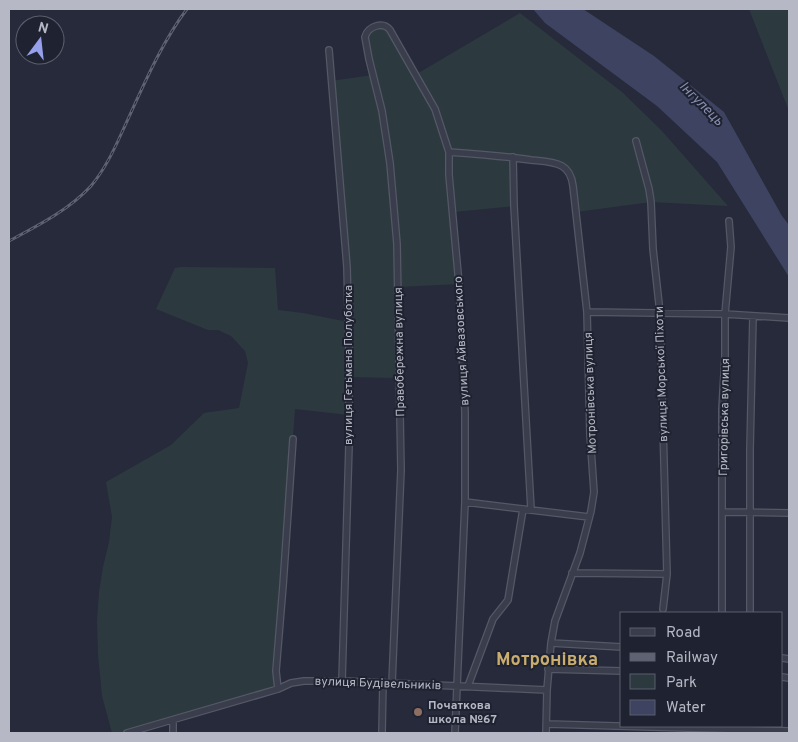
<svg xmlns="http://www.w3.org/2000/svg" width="798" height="742" viewBox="0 0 798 742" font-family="Overpass,sans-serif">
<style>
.green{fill:#2c3a40}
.water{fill:#3e4361}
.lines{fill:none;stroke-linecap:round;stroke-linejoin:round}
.minor-casing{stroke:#555866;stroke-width:8}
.minor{stroke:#3a3d4b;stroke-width:5.5}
.rail-casing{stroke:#5f6273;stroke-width:3}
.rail{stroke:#1f2230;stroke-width:1;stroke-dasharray:4;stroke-linecap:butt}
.education-dot{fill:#8d6e63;stroke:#1f2230;stroke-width:2}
.labels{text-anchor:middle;stroke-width:4;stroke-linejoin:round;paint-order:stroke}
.street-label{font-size:12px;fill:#b6b8c6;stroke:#1f2230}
.poi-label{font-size:12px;font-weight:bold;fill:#b6b8c6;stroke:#1f2230;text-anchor:start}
.water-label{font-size:14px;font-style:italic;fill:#888eaf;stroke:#1f2230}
.district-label{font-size:18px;font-weight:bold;fill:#c8ad6f;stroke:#1f2230}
</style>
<rect width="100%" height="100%" fill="#272a3a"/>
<path class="green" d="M749 9H789V111Z
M520 13 622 92 662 131 728 206 651 202 576 212 572 178 563 167 514 157V206L453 212 459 284 398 287 399 378 349 377V415L295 409 276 671 278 689 127 733H112L102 696 98 654 97 620 99 592 103 567 109 542 112 517 106 482 171 445 204 413 239 408 248 363 245 351 231 336 218 330H208L156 309 175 268 181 267 275 268 278 310 303 313 348 322 331 81 373 75 366 45 369 30 387 26 415 75Z"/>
<path class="water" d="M533 9H583L654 56 724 112 782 216 789 225V277L717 162 657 106 545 23Z"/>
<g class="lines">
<g class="minor-casing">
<path id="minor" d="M329 50 347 267 349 351V445L342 681
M636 141 649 189 651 202 653 249 660 313 667 574 663 609
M449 152C476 154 504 156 531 160 541 161 553 161 562 166 569 170 572 178 573 186L587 312 590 434 594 492 591 511 580 553 555 621 551 643 547 690 546 733
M513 157 514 206 531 509
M587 312 725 314 789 318
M465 502 589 517
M723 512 789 513
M572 573 667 574
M722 613V409L725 357V314L731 247 729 221
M750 613V450L753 316
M551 643 622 647
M782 658 789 659
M548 669 622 671
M782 677 789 678
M392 683 401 470 397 244 390 163 382 111 369 59 365 37C368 26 383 21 390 30L435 109 449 152V175L459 284 465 412V502L455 733
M468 686 493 619 508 600 523 509
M278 689 276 671 283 586 293 439
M547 724 789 731
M127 733 278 689 291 683 304 681H342L547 690
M173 733V720
M382 733 383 682"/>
</g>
<use href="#minor" class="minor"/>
<g class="rail-casing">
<path id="rail" d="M9 241C37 226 69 210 91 186 105 169 114 150 123 130 141 91 161 43 187 9"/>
</g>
<use href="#rail" class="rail"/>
</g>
<circle class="education-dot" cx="418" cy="712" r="5"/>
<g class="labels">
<g class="street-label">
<text transform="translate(461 341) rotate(-93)" y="4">вулиця Айвазовського</text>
<text transform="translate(399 352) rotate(-91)" y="4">Правобережна вулиця</text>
<text transform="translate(348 365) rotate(-90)" y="4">вулиця Гетьмана Полуботка</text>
<text transform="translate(661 374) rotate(-92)" y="4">вулиця Морської Піхоти</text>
<text transform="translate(590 393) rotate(-92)" y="4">Мотронівська вулиця</text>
<text transform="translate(724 417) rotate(-89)" y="4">Григорівська вулиця</text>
<text transform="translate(378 683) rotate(2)" y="4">вулиця Будівельників</text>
</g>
<g class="poi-label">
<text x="428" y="709">Початкова<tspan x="428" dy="14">школа №67</tspan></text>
</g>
<g class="water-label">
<text transform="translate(702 103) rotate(45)" y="5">Інгулець</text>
</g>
<g class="district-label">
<text x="547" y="665">Мотронівка</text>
</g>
</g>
<rect width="798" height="742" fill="none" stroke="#b6b8c6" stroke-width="20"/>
<rect x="620" y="612" width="162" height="115" fill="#1f2230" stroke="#5b5e6c"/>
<rect x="630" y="628" width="25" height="8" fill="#3a3d4b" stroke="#5b5e6c"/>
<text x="666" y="637" font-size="15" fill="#b6b8c6">Road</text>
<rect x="630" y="653" width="25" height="8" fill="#5f6273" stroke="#5b5e6c"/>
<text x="666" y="662" font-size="15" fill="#b6b8c6">Railway</text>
<rect x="630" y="674" width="25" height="15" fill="#2c3a40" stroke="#5b5e6c"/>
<text x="666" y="687" font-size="15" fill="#b6b8c6">Park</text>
<rect x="630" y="700" width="25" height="15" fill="#3e4361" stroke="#5b5e6c"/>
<text x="666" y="712" font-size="15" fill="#b6b8c6">Water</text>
<g transform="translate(40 40) rotate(15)"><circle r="24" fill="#1f2230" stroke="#5b5e6c"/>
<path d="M0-4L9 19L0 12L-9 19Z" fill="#96a0eb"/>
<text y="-8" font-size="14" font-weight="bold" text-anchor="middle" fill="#b6b8c6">N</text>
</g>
</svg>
